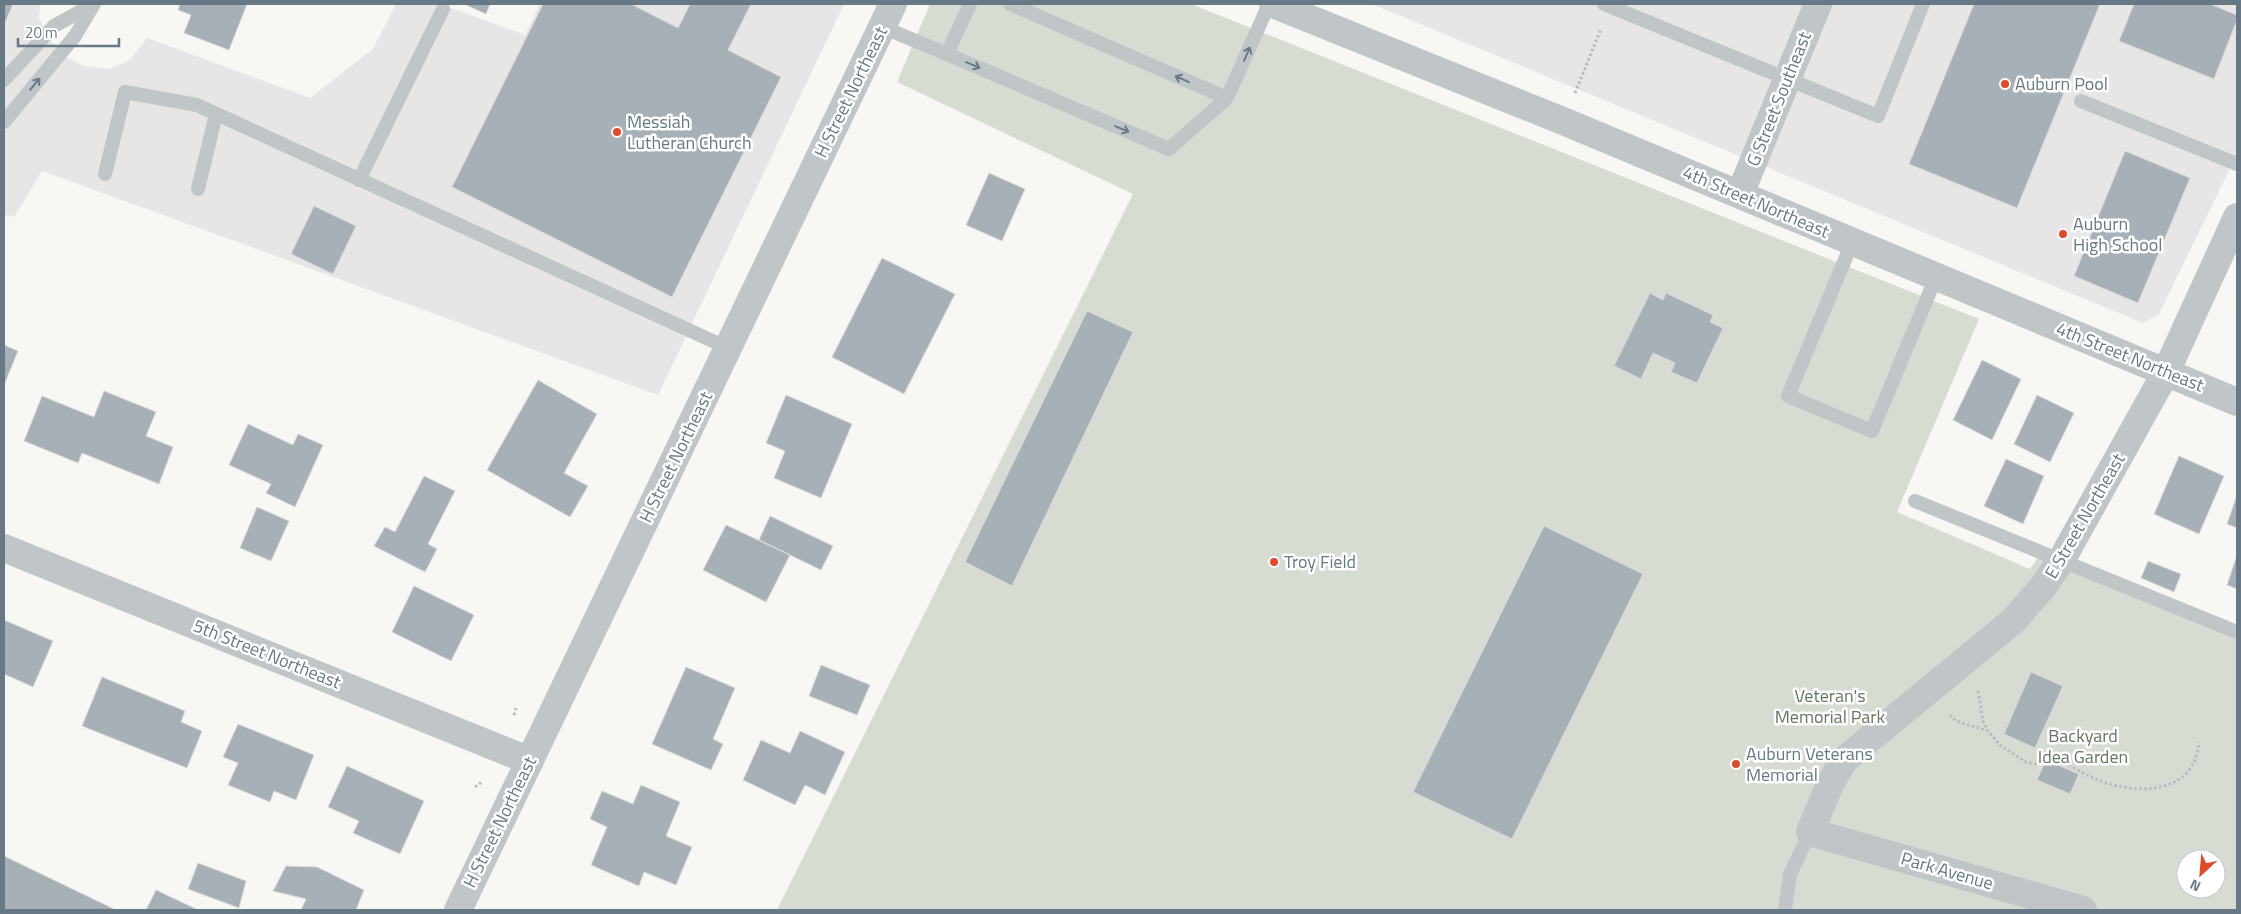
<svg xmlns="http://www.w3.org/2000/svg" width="2241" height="914" viewBox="0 0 2241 914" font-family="'Titillium Web',sans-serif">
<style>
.built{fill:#e5e6e5}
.green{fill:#d7dcd3;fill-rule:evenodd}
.building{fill:#a7b0b6;stroke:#d9d9d7}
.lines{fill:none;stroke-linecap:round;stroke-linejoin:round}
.path{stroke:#b8bcbf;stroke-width:3;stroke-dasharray:2.5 2.5;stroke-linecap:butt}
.service{stroke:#c0c5c8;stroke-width:14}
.minor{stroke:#c0c5c8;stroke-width:28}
.tertiary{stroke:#c0c5c8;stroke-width:28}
.oneway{stroke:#667985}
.poi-dot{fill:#e34828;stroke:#fff;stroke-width:2}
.labels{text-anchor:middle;stroke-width:5;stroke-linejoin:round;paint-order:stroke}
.poi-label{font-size:18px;fill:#667985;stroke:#fff;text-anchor:start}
.street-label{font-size:18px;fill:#667985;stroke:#fff}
.park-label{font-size:18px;fill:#667761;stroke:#fff}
</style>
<rect width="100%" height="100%" fill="#f7f7f4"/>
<path class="built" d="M4 4H40L39 18 48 37 65 57 84 66 109 69 130 60 147 38 310 98 373 49 396 4H440L525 35 540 4H844L658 395 42 171 14 217 4 215Z
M1372 4H2237V154L2159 314 2143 323Z"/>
<path class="green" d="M930 4H1191L1979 319 1897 512 2030 569 2042 552 2237 632V910H777L1133 194 897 82ZM2186 859H2216V889H2186Z"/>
<path class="building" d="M4 4H13L4 25Z
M180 4H247L229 50 184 33 191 15 178 10Z
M464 4H490L486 14Z
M543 4H631L678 28 690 4H751L728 50 781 77 672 297 452 187Z
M1974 4H2100L2017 208 1909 164Z
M2134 4H2210L2237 15V20L2214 79 2119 41Z
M2125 151 2190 178 2138 303 2074 276Z
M989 173 1025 189 1002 241 966 225Z
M314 206 356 226 333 274 291 254Z
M882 258 955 294 904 394 832 357Z
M1650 293 1663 300 1666 293 1713 315 1710 322 1723 328 1697 383 1671 372 1675 363 1653 353 1641 379 1614 366Z
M1087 311 1133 332 1012 586 965 562Z
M4 345 18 351 4 385Z
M1982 360 2021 379 1992 440 1953 420Z
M538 380 597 414 564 473 588 486 570 517 487 470Z
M104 391 156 412 146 436 173 447 159 484 82 453 78 463 24 441 42 396 94 417Z
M786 395 852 424 821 498 774 478 785 451 766 443Z
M2037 395 2074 413 2050 462 2014 444Z
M248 424 293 445 298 434 323 445 295 507 266 493 271 484 229 465Z
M2179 456 2224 476 2199 534 2154 514Z
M2006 459 2044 476 2023 524 1984 506Z
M424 476 455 491 428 544 437 549 425 572 374 546 385 527 395 532Z
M2237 495V528L2227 524Z
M257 507 289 521 271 561 240 548Z
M770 516 833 546 821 570 759 540Z
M726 525 790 555 766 602 703 570Z
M1544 526 1643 574 1512 839 1413 792Z
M2237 555V589L2227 585Z
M2148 561 2181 574 2174 592 2141 578Z
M414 586 474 615 451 661 392 632Z
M4 620 53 641 33 687 4 674Z
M821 665 870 685 857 715 809 696Z
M686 667 735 688 713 739 723 744 711 770 652 744Z
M2031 672 2063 686 2035 748 2004 734Z
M102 677 185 711 181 722 202 731 187 768 82 726Z
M238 724 314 755 296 800 274 791 270 802 228 785 238 763 223 757Z
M800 731 845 752 825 795 805 785 795 805 743 780 761 740 790 753Z
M2046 760 2079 774 2070 794 2037 780Z
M347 766 424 801 400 854 353 833 359 821 328 807Z
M641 785 680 802 666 836 692 847 676 885 644 872 639 886 591 865 607 827 590 819 602 791 633 804Z
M4 856 116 910H4Z
M198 863 246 881 239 908 188 889Z
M286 866 317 867 364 890 356 910H301L306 899 273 891Z
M156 890 196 909 195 910H146Z"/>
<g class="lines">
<path class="path" d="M1575 93 1601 29
M1978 691 1983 721 1988 731
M514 715 516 708
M1950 715 1956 721 1988 731 2001 746 2026 762 2035 764 2047 755 2055 757C2070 765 2086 776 2103 782 2142 795 2195 793 2199 742
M475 787 482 782"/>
<path class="service" d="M970 4 947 54 1169 149 1227 98 1269 4
M1010 4 1227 98
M1604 4 1878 116 1923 4
M882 27 947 54
M4 80 54 26 94 4 75 36 4 122
M2081 101 2237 164
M105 174 125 92 197 105 728 348
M359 180 443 9
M198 189 216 114
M1852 243 1788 396 1872 431 1936 277
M1915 501 2237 632
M1785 910 1790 874 1810 832"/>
<path class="minor" d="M1740 194 1818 4
M4 548 530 761
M458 910 893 4
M2083 910 1810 832 1830 784 1844 760 2013 621 2042 588 2062 559 2166 372"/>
<path class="tertiary" d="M1273 4 1563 121 2237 402
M2166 372 2237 217"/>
</g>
<defs><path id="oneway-shaft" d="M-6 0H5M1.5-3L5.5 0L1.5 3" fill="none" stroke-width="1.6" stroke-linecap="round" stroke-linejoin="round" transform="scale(1.25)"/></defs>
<g class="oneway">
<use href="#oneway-shaft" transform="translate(1247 54) rotate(-66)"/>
<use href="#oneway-shaft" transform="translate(973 65) rotate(23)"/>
<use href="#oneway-shaft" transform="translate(1182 79) rotate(-156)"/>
<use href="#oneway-shaft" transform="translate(35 84) rotate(-50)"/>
<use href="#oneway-shaft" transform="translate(1122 129) rotate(23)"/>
</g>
<g class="poi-dot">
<circle cx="2005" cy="84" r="5"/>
<circle cx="617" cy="132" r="5"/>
<circle cx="2063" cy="234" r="5"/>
<circle cx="1274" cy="562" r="5"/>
<circle cx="1736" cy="764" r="5"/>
</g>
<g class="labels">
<g class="poi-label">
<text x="2015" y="90">Auburn Pool</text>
<text x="627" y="128">Messiah<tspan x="627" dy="21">Lutheran Church</tspan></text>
<text x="2073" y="230">Auburn<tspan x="2073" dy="21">High School</tspan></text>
<text x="1284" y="568">Troy Field</text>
<text x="1746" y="760">Auburn Veterans<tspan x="1746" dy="21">Memorial</tspan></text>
</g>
<g class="street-label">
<text transform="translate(851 92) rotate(-64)" y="6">H Street Northeast</text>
<text transform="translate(1779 99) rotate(-68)" y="6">G Street Southeast</text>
<text transform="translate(1756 202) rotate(23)" y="6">4th Street Northeast</text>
<text transform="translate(2130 357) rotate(22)" y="6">4th Street Northeast</text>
<text transform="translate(676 457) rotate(-64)" y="6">H Street Northeast</text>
<text transform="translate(2085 516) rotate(-60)" y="6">E Street Northeast</text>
<text transform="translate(267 654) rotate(22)" y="6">5th Street Northeast</text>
<text transform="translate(500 822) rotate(-64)" y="6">H Street Northeast</text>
<text transform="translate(1947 871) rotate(16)" y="6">Park Avenue</text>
</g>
<g class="park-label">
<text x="1830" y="702">Veteran's<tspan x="1830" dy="21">Memorial Park</tspan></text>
<text x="2083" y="742">Backyard<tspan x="2083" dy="21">Idea Garden</tspan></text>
</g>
</g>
<rect width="2241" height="914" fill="none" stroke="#667985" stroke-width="10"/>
<g transform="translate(2201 874) rotate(206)"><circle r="24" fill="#ffffff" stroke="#c2c9ce"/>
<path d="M0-4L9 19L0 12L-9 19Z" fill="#e34828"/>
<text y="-8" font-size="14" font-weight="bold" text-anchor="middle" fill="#667985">N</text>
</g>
<path d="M18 38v8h101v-8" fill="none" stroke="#667985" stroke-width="2.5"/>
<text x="25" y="38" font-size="15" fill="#667985" stroke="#ffffff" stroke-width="4" paint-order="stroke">20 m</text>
</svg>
